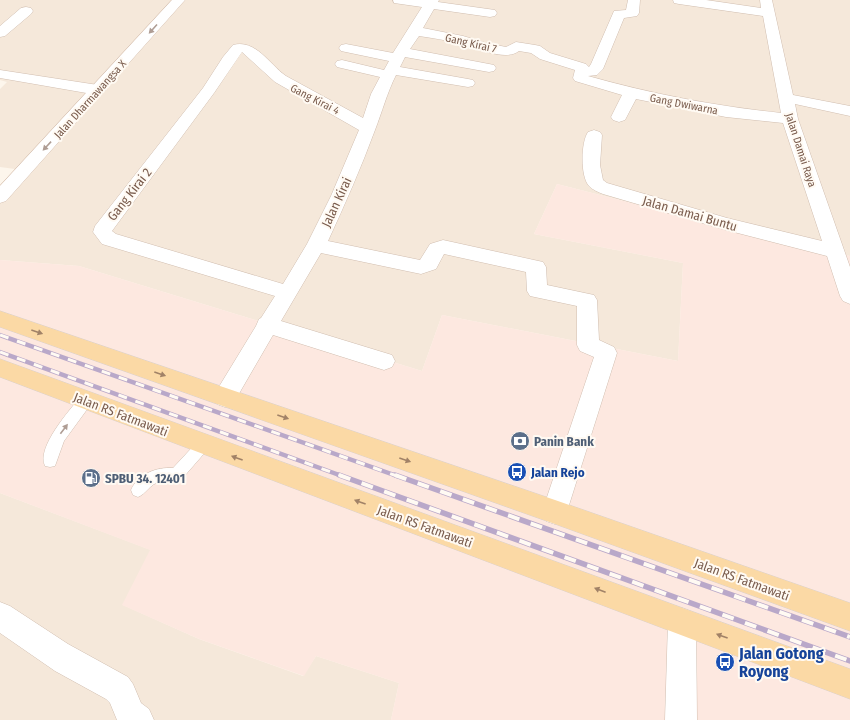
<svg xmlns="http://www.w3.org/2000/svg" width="850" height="720" viewBox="0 0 850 720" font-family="'Fira Sans Condensed',sans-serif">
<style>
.residential{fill:#f5e8da}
.commercial{fill:#fde8e0}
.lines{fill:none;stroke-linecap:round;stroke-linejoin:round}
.lane-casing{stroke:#d1beb0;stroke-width:1}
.street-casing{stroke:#d1beb0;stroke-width:1}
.secondary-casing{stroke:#d6c0b0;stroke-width:1}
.primary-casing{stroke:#dad1cd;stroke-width:1}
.lane{fill:#fff;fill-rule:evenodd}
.street{fill:#fff;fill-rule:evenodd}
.secondary{fill:#fff;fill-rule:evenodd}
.primary{fill:#fbd9a5;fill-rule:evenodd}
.rail-far1-casing{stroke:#b9a8c9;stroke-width:4.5}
.rail-casing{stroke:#b9a8c9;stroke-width:5.5}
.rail-far1{stroke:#fffaf3;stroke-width:3;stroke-dasharray:9;stroke-linecap:butt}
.rail{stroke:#fffaf3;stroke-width:4;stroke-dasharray:12;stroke-linecap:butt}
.oneway{fill:#af9d94}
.oneway2{fill:#a18267}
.labels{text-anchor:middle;stroke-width:4;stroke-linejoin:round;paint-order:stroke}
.far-street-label{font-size:11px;fill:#7a5c4d;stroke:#fffaf3}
.street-label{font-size:13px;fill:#7a5c4d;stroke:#fffaf3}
.service-label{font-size:13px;font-weight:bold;fill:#4e5e75;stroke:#fffaf3;text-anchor:start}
.transit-label{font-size:13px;font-weight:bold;fill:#164399;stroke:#fffaf3;text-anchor:start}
.near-transit-label{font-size:16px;font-weight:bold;fill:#164399;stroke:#fffaf3;text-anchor:start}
</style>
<rect width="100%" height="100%" fill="#fdf6ec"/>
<path class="residential" d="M0 0H850V256L796 245 557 184 534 234 683 263 678 361 442 315 422 371 79 266 0 260V185L15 169 0 167V89L7 82 0 80Z
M0 493 151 550 123 605 199 639 303 676 316 656 399 683 391 720H0Z"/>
<path class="commercial" d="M557 184 796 245 850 256V720H391L399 683 316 656 304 676 199 639 122 605 150 550 0 493V260L79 266 422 371 442 315 678 361 683 263 534 234Z"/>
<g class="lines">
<g class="lane-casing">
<path id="lane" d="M86 394 91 396 93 400 91 404 64 441 55 466 50 467 45 466C36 447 70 410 81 396Z
M203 439 208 441 210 445 208 449 181 480C174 483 166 480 159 482 150 484 146 494 138 497L133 495 131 490C138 474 156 467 173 468L198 441Z"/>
</g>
<g class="street-casing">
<path id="street" d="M393 0H439L438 2 495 10 497 13 495 16 490 17 434 9 423 28 463 36 486 43 506 47 516 42 535 45 540 46 550 53 586 64 589 67 591 64 614 11 626 10 628 0H640L639 13 637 16 624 18 603 69 597 75 588 76C652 94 715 106 781 113L763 16 679 4 674 3 673 0H706L761 8 760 0H772L793 95 850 106V116L795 104 798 119 850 267V304L843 301 840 296 827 256 726 230 603 194C598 192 593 190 589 186 580 176 581 142 588 132L594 130 600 132 602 135 600 165 603 180 607 183 727 218 822 241 783 123 726 117 636 99 625 120 619 122 613 120 611 117 622 95 575 81 573 78 575 70 540 59 531 53 519 51C505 62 475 47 459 43 446 40 432 38 419 36L410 49 489 64 494 65 496 68 494 71 489 72 405 57 400 67 468 79 473 80 475 83 473 86 468 87 396 75C387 93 382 112 375 130 361 168 345 204 328 241L420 260 430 244 443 240 543 262 546 267 547 285 594 295 597 300 599 340 614 347 617 353 564 521 555 524 546 521 542 512 594 357 580 351 577 345V306L530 296 527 291 526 272 444 254 436 269 421 274 321 253 281 321 392 355 395 361 392 367 384 370 273 335 233 404 225 407 217 404 214 397 217 390 256 326 259 319 261 318 275 296 102 244 93 232 95 226 203 88 223 57 233 45C256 39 269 64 286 76L363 118 371 94 380 77 337 67 335 64 337 61 342 60 384 70 389 61 341 51 339 48 341 45 346 44 393 53 422 7 394 3ZM242 52 275 82 359 130 331 196 307 244 283 284 116 234 112 231 214 93Z
M26 7 31 8 33 11 31 14 5 36 0 37V26L21 8Z
M0 70 98 85 103 87 106 90 103 93 98 95 0 78Z
M0 602 10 606 68 644 128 677 133 684 141 703 149 709 154 720H117L110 703 106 699 55 671 0 633Z
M682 608 692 612 696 622 697 720H665L668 622 672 612Z"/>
</g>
<g class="secondary-casing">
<path id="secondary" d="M172 0H185L6 201 0 203V186Z"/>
</g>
<g class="primary-casing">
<path id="primary" d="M0 311 555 500 850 603V631L555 524 0 327Z
M0 359 850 669V699L0 377Z"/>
</g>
<use href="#lane" class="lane"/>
<use href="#street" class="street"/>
<use href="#secondary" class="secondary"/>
<use href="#primary" class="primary"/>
<g class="rail-far1-casing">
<path id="rail-far1" d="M0 335 397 476
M0 352 342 476"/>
</g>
<g class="rail-casing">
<path id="rail" d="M339 475 850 661
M395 475 850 637"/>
</g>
<use href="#rail-far1" class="rail-far1"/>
<use href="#rail" class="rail"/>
</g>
<defs><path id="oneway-solid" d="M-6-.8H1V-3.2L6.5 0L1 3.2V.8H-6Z"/></defs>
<g class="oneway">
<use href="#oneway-solid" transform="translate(153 29) rotate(132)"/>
<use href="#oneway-solid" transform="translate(47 146) rotate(133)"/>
<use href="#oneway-solid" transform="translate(64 429) rotate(-53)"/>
</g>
<g class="oneway2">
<use href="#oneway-solid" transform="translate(37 332) rotate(19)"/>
<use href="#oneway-solid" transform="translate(160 374) rotate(19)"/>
<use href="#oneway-solid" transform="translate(283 417) rotate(19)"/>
<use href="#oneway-solid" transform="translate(237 458) rotate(-160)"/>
<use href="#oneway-solid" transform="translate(405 460) rotate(19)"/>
<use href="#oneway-solid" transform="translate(360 502) rotate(-160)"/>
<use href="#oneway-solid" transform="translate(600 590) rotate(-159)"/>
<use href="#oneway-solid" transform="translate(722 636) rotate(-160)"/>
</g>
<defs>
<g id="bank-disc" transform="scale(1)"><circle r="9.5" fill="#5c6f8a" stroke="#fffaf3"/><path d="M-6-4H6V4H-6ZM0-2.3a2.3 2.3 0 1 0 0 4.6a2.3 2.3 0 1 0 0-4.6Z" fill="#fff"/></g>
<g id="bus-disc" transform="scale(1)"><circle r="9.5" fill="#1a4fb4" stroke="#fffaf3"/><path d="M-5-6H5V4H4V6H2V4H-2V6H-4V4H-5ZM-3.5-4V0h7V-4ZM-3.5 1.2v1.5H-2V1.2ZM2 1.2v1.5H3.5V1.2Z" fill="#fff"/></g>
<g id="fuel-disc" transform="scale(1)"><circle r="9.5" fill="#5c6f8a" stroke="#fffaf3"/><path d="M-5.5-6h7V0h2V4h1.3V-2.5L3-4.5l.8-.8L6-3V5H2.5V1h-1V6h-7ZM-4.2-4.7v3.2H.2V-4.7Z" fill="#fff"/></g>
</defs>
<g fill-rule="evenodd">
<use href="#bank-disc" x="520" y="441"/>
<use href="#bus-disc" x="517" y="472"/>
<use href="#fuel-disc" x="91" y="478"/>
<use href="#bus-disc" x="725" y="662"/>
</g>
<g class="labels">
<g class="far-street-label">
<text transform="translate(471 43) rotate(13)" y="4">Gang Kirai 7</text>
<text transform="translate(90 99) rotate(-48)" y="4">Jalan Dharmawangsa X</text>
<text transform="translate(315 99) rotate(27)" y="4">Gang Kirai 4</text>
<text transform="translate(684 104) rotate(11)" y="4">Gang Dwiwarna</text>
<text transform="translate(801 150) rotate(72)" y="4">Jalan Damai Raya</text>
</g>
<g class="street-label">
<text transform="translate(129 194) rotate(-52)" y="5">Gang Kirai 2</text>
<text transform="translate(336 202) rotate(-65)" y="5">Jalan Kirai</text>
<text transform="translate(690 213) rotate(16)" y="5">Jalan Damai Buntu</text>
<text transform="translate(121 414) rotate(21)" y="5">Jalan RS Fatmawati</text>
<text transform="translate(425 526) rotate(20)" y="5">Jalan RS Fatmawati</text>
<text transform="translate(742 579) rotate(20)" y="5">Jalan RS Fatmawati</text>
</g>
<g class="service-label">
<text x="534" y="446">Panin Bank</text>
<text x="105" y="483">SPBU 34. 12401</text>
</g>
<g class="transit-label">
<text x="531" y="477">Jalan Rejo</text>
</g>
<g class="near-transit-label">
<text x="739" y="659">Jalan Gotong<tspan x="739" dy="18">Royong</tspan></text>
</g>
</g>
</svg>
